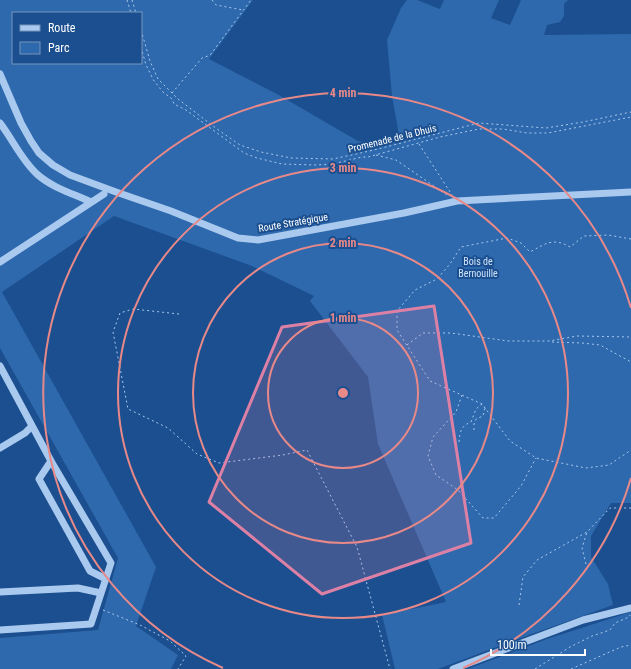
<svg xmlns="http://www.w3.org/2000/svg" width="631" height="669" viewBox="0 0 631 669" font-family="'Roboto Condensed',sans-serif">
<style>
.green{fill:#2e69ad;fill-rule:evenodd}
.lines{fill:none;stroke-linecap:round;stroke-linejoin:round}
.path{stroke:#a9c9ee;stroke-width:1;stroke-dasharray:2 3;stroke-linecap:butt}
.minor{stroke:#a9c9ee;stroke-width:7}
.marked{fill:#dd80a5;fill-opacity:0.2;stroke:#dd80a5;stroke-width:3;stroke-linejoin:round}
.ring{fill:none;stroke:#e88989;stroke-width:2}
.labels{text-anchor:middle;stroke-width:4;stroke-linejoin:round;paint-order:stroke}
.street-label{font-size:10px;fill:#fff;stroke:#1b4f8f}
.park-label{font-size:10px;fill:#cfe3fa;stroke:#1b4f8f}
.centre{fill:#e88989;stroke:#1b4f8f;stroke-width:2}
.ring-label{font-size:12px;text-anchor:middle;font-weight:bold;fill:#e88989;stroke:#1b4f8f;stroke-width:4;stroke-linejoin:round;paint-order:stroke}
</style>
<rect width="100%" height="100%" fill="#1b4f8f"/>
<path class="green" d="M0 0H253L209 59 277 94 358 141C372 144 385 139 399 135L392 96 387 40 401 8 407 0H417L440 9 444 0H499L491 18 510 25 521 0H568L564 4V16L560 22 547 25 544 35 631 34V503H611L591 536V557L608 584 613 605 518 639 438 669H395L382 615 446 602 378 444 368 377 310 301 314 296 252 266 114 216 2 292 156 567 136 626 178 655 171 669H0V638L98 630 118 558 0 348ZM13 13H141V63H13Z
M631 612V669H468L547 639Z"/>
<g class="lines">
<path class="path" d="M127 0 131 13
M132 0 136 13
M212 0 216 5 243 10
M141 30 150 61 158 79 178 99 217 129 240 145 261 152 291 158 333 159 374 150 479 123 546 128 583 122 631 112
M141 47 146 65 154 81 163 92 172 99 174 104 186 110 244 153 257 158 282 164 315 165 333 164 362 157H368L440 137 479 129H503L527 133H548L631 117
M172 93 202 58 208 56 211 54 251 0
M419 144 452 195
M376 155 396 160 447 195
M631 239 608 235 584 236 570 247C553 237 545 244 530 252L521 243 507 238 461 247 450 264 437 279 415 290 397 311V330L430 381 482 404 510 441 536 458 586 468 609 465 631 450
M179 314 133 309 120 313 113 332 128 409 168 428 197 454 219 463 283 455 307 450 357 547 390 669
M552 342 582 343 600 345 631 362
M407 345 423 333H451L508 341H549L577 336 631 337
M462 395 456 412 433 437 428 456 436 475 458 490 483 518H494L521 486 536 458
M474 430V424L476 419 483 416 485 408
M459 442C460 431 461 426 471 422L476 409 482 404
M586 564 582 548 587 532
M519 605 523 577 537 560 587 532 610 508H631
M103 610 140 625 170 641 186 656 178 669
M535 669 570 647 592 636 610 630 615 623 629 617 630 615
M571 669 621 647 631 645"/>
<path class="minor" d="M0 74 21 123 31 141 39 153 53 165 70 175 116 192 171 211 238 238 258 240 404 213 457 201 631 192
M0 123C13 140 22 161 38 175 53 188 74 194 91 202
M0 262 104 194
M0 366 51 461 111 563 91 624 0 630
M0 448 25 433 32 426
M51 461 39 479 90 571 106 579
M0 592 78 588 101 593
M453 669 583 620 631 608"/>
</g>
<path class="marked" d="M434 306 471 543 322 594 209 502 282 327Z"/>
<g class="ring">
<circle cx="343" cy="393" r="75"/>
<circle cx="343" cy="393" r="150"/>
<circle cx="343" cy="393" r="225"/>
<path d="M631 478A300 300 0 0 1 463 668M223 668A300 300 0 1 1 631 308"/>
</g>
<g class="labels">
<g class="street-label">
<text transform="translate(392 138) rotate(-14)" y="4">Promenade de la Dhuis</text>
<text transform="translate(293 222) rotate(-10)" y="4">Route Stratégique</text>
</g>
<g class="park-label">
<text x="478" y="265">Bois de<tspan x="478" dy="12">Bernouille</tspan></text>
</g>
</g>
<circle cx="343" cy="393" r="6" class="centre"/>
<g class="ring-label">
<text x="343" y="97">4 min</text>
<text x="343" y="172">3 min</text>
<text x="343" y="247">2 min</text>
<text x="343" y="322">1 min</text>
</g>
<rect x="12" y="12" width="130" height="52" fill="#1b4f8f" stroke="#7695bc"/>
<rect x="20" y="25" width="20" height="6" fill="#a9c9ee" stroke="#7695bc"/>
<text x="48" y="32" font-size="12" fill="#ffffff">Route</text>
<rect x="20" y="42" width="20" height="12" fill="#2e69ad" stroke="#7695bc"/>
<text x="48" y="52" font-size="12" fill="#ffffff">Parc</text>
<path d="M491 649v6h94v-6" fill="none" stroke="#ffffff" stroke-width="2"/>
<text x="497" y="649" font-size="12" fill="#ffffff" stroke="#1b4f8f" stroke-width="3" paint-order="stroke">100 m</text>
</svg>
